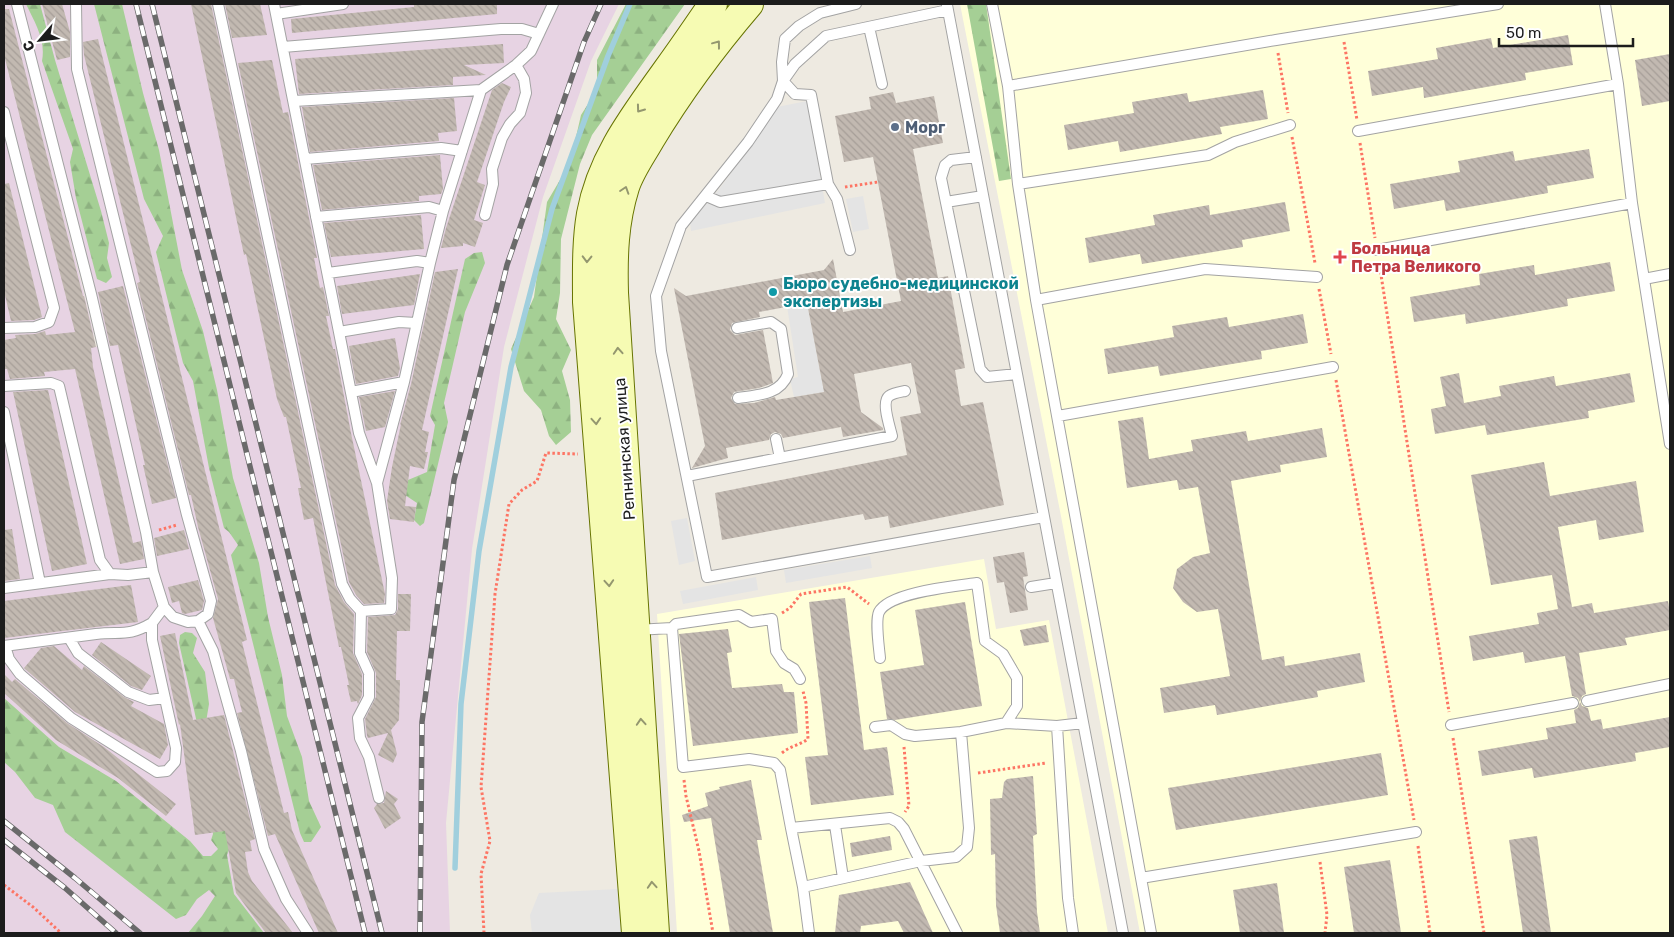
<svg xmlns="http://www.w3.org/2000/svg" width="1674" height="937" viewBox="0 0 1674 937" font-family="Rubik,sans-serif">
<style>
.industrial{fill:#e7d3e3}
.education{fill:#ffffd9}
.forest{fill:url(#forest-firs)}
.parking{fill:#e4e4e4}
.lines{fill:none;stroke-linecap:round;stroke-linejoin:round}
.stream{stroke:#a0cfdd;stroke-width:5.5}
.building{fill:url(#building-back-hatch);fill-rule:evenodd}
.lane-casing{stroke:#a3a3a3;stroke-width:12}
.secondary-casing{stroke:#677402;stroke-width:30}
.path{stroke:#fd7564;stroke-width:3;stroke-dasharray:2.5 2.5;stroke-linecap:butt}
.lane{stroke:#fff;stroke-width:10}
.secondary{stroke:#f6fbb3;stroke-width:28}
.rail-casing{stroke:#6a6a6a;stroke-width:5.5}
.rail{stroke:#fff;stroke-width:4;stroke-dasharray:11;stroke-linecap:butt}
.oneway{stroke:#94976f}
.service-dot{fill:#5c6f8a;stroke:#fff;stroke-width:2}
.health-dot{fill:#e0444e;stroke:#fff;stroke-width:2}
.culture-dot{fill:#0f9aa8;stroke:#fff;stroke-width:2}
.labels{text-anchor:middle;stroke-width:4;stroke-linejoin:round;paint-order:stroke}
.service-label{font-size:16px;font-weight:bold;fill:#4e5e75;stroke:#fff;text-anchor:start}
.health-label{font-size:16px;font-weight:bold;fill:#be3a42;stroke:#fff;text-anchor:start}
.culture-label{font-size:16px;font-weight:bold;fill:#0d838f;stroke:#fff;text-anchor:start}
.street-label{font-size:16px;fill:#1c1c1c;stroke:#fff}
</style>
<defs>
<pattern id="forest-firs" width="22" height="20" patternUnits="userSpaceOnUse" patternTransform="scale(1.25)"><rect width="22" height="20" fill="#a5cf95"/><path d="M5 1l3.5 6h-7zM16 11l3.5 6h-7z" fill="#8db180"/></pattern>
<pattern id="building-back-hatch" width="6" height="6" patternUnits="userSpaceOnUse" patternTransform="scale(1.25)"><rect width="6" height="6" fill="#c2b9b1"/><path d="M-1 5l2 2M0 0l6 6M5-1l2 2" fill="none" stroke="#a69e98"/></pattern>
</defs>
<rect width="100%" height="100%" fill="#eeeae1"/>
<path class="industrial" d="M4 4H12L93 330 95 347 108 344 22 4H619L591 61 543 197 504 347 472 549 446 823 450 933H4Z"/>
<path class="education" d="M960 4H1670V933H1140L1060 511Z
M984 559 996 629 1049 620 1108 933H677L657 614Z"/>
<path class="forest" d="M26 4H40L55 60 101 211 109 243 107 258 112 277 106 283 97 279 76 198 70 162 73 149 42 61C46 40 35 23 26 4Z
M94 4H122L143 93 159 150 182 270 203 331 217 390 233 478 259 563 268 617 282 675 287 716 302 757 309 801 321 827 311 842H304L300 833 231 555 238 545 229 532 224 528 209 468 193 381 183 363 156 252 163 236 144 199Z
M626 4H685L592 135 580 164 561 239 560 293 556 319 571 350 562 371 570 400 571 432 556 445 549 436 541 410 524 391 511 349 534 297 547 202 570 163 581 115 597 90V60Z
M967 4H986L1011 179 999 181Z
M482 252 485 263 465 312 444 403 448 422 424 523 420 526 414 520 417 503 405 495 408 480 427 472 435 425 430 416 465 259 474 253Z
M185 632 192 633 197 638 193 653 205 672 209 704 206 722 197 723 179 643 180 635Z
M4 698 59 747 116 781 190 841 203 856H211L218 849 211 840 213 834 204 762 230 847 227 855 234 894 264 933H188L202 916 215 896 209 890 197 899 186 915 176 919 65 832 53 805 35 798 15 772 4 762Z"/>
<path class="parking" d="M807 101 825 203 691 231 690 223 720 188 756 139 777 107Z
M863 196 869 229 853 232 846 199Z
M807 303 824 392 794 397 790 379 798 377 787 306Z
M687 518 695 561 679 565 671 521Z
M870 556 872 568 786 583 784 570Z
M756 577 758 590 683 604 680 591Z
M618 889 621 933H532L530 915 539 893Z"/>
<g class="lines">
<path class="stream" d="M455 868 461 704 479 551 511 367 552 209 608 56 630 4"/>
</g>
<path class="building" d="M42 4H62L70 32V57L57 60Z
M191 4H211L335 585 344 602 354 614 353 653 362 674V695L358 704 357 701 351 702 347 685H349L341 647H339L313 518 304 520 298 488H301L286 417H284L277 399 246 254 244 255Z
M225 4H260L267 35 232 38Z
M414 4H497V14L292 33 291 19 414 7Z
M4 9H9L83 296H84L96 347 91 348 93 367 133 543 141 541 144 559 120 564 75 369 44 372 45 376 10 379 7 369H4V340L16 338 15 335 35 334 45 331 46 335 75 332 4 55Z
M1568 35 1573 65 1525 73 1526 80 1424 98 1423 87 1372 96 1368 71 1438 59 1436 48 1491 38 1493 48Z
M98 39 247 640 242 642 284 813 288 812 292 830 338 933H319L275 834 268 836 237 713 242 712 234 679H230L213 618 218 599 198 527 191 495H189L137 283 140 282 84 55 83 42Z
M503 44 504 63 464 65 486 75 453 77V85L299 94 295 59Z
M1670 54V101L1642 106 1635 60Z
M272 60 283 113 288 112 317 258H314L320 288 323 287 329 316H326L333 349H335L351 433 385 594 384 603 364 604 356 595 349 582 238 63Z
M502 83 511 87 504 102 477 182 485 185 474 220 483 223 475 247 463 243V246L441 248 446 228 492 90Z
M1263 90 1268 119 1220 127 1222 134 1120 152 1118 141 1068 150 1064 125 1134 113 1132 102 1187 93 1189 102Z
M893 92 896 103 934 96 943 143 913 149 938 278 948 276 965 368 955 370 961 406 983 402 1004 505 890 528 888 516 865 520 863 514 722 540 715 493 907 455 900 417 921 413 911 363 854 374 861 412 883 428V430L843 437 841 427 783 438 781 434 775 432 771 434 769 440 726 448 728 458 692 468 705 446 674 288 686 296 824 270 833 259 843 312 901 301 873 157 844 162 835 116 871 109 869 97ZM807 303 824 392 776 400 775 397 754 403 735 404 731 398 734 392 759 388 773 383 763 330 735 335 730 330 732 323 760 317 759 312Z
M454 98 457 131 438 133 439 141 310 152 302 107Z
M1589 149 1594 178 1547 186 1548 193 1446 211 1444 200 1394 209 1390 184 1460 172 1458 161 1513 151 1515 161Z
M440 155 443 189 441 194 419 196V201L322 210 313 165Z
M9 183 42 317 34 320 11 321 4 291V184Z
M1285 202 1290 231 1242 240 1243 247 1142 264 1140 254 1089 263 1085 238 1155 225 1153 215 1209 205 1210 215Z
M421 215 424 249 331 257 324 223Z
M1610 262 1615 291 1567 299 1568 306 1466 324 1465 314 1414 322 1410 297 1480 285 1479 274 1534 265 1535 275Z
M458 269 422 430 429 432 425 452H428L424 469 410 466 405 506 416 507 414 522 390 519 387 501 392 467 401 424 400 425 411 384 435 272Z
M420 274 414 305 342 314 337 286Z
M123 286 176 498 152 504 143 465H145L118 345 110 346 98 292Z
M1303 314 1308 343 1261 351 1262 359 1160 376 1158 366 1108 374 1104 349 1174 337 1172 326 1227 317 1229 327Z
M395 338 400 368 398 376 356 384 349 346Z
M1459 373 1464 403 1501 396 1499 386 1554 376 1556 386 1630 373 1635 402 1588 411 1589 418 1487 435 1485 425 1435 434 1431 409 1446 406 1440 377Z
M48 390 87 564 52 571 13 392Z
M395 391 385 427 366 431 359 397Z
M1143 417 1149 459 1193 451 1191 440 1246 431 1248 441 1322 428 1327 457 1280 465 1281 472 1231 481 1262 660 1284 656 1285 666 1360 653 1365 682 1317 691 1318 697 1217 715 1215 705 1164 713 1160 688 1230 676 1218 609 1197 612 1183 602 1173 588 1177 569 1193 557 1210 553 1198 487 1179 490 1177 480 1127 488 1118 421Z
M1544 462 1550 496 1636 481 1644 532 1599 540 1596 520 1558 527 1572 607 1592 603 1594 613 1668 601 1670 613V630L1625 638 1627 645 1579 653 1586 694 1582 696 1580 702 1582 706 1588 708 1591 721 1601 719 1603 729 1670 717V747L1635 753 1636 761 1534 778 1532 768 1482 776 1478 751 1548 739 1546 728 1576 723 1574 710 1578 708 1580 702 1578 698 1572 696 1565 656 1525 663 1523 652 1473 661 1469 636 1539 624 1537 613 1558 609 1552 575 1491 585 1471 475Z
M12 529 20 579 4 581V530Z
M184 530 189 549 157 556 154 538Z
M1024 552 1028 576 1023 577 1028 610 1010 613 1004 582 997 583 993 557Z
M198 580 204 601 202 610 185 614 182 613 179 601 172 603 168 587Z
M131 585 138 622 4 638V601Z
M398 594H411L410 631H397L396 680H400L399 720 391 730 397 754 393 763 378 755 388 733 368 738 367 736 365 719 376 697V673L367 652 368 617 395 615 398 609Z
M845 598 864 750 887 747 894 795 811 805 805 757 828 755 809 602Z
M965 602 982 706 895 720 887 719 880 672 924 665 915 610Z
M1046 625 1049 642 1024 646 1020 630Z
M728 629 732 652 727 653 732 688 782 684 784 692H794L798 733 693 746 679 634Z
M175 633 193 720 224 715 255 839 250 841 252 851 245 852 248 872 252 881 293 933H266L236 893 225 831 195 835 180 724 179 725 160 636Z
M101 642 151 676 142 690 131 686 92 655Z
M54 646 82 670 84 666 124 697 134 702 131 706 164 724 168 745 160 759 75 712 25 669 24 668 41 648Z
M4 674 12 682 15 679 67 723 104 747 176 804 166 816 118 778 56 740 4 693Z
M1381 753 1388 795 1176 830 1168 788Z
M1033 776 1037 834 1033 836 1037 912 1040 933H1000L996 905 995 854 991 855 990 799 1002 798 1004 782 1007 779Z
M751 780 762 840H757L773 933H730L711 818 684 822 682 815 708 806 705 793 720 789 719 787Z
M386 791 398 799 394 804 401 818 385 829 374 808 377 804 384 803Z
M890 836 892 850 852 857 850 843Z
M1537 836 1551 933H1523L1509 840Z
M1390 860 1401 933H1354L1344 867Z
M910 882 933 933H904L898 921 861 926 860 933H835L839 895Z
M1277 883 1284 933H1240L1233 890Z"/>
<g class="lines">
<g class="lane-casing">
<path id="lane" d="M17 4 91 294 146 532 153 572 164 607 173 617 188 622 198 621 208 614 211 601 187 515 77 69 76 4
M218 4 342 584 350 599 361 611
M274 4 359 433 377 483
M992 4 1008 86 1018 184 1036 300 1151 933
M1605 4 1618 84 1632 203 1670 444
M947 5 1123 933
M948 10 826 36 795 64 783 81 777 99 748 142 681 226 656 296 661 351 707 577 1044 517
M276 14 343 4
M869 27 882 84
M283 47 501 29H522L539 34
M1008 86 1276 40 1498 4
M294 101 481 90
M4 112 54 308 49 322 35 327 4 328
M1358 131 1618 84
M976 157 951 160 945 165 941 178 980 369 987 377 1017 374
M305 159 441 148 462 151
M828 184 811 95 795 94 783 81 782 62 785 39 799 26 820 13 856 4
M1018 184 1208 155 1235 142 1290 125
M706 196 720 202 828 184 837 199 850 250
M946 202 983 196
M485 215 493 184 492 169 502 138 510 124 520 113 526 93 524 79 516 65
M316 217 429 207 443 211
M1377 250 1632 203
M328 273 417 261 430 263
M1644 279 1670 274
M1036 300 1205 269 1317 277
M737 328 771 322 781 329 788 374C780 395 758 395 738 398
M339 332 399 322 416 323
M4 386 51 383 59 386 100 560 110 574
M351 392 404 382
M4 412 40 583
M1058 416 1333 367
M776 439 780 458
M687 476 892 436C890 427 881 402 889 396 893 393 900 392 905 391
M1031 587 1056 583
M4 588 110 574 128 575 153 572
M198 621 213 651 241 751 264 849 286 899 308 933
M636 630 672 628
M69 638 78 653 128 692 149 700 165 698
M4 646C35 642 65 638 96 634 121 631 128 637 152 623
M5 646 9 659 20 674 71 718 157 772 167 771 175 762 176 748 152 640V623L164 607
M880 658C879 647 875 621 879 612 889 592 956 586 977 583L985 641 1003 654 1017 678V706L1006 723
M1587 701 1670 684
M1451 725 1573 703
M1057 726 1068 898 1073 933
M875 727 891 725 905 734 915 736 961 732 1006 723 1057 726 1083 723
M379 798 369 757 360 738 358 718 369 697V673L360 653 361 611 391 609 392 578 377 483 404 382 430 263 443 211 481 90 516 65 531 51 553 4
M835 825 843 878
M791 828 780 770 774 763 749 759 683 767 672 628 676 624 739 615 751 622 772 619 776 651 784 663 794 669 800 679
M1141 878 1416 832
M803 887 921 861 956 857 967 847 969 828 961 732
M809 933 803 887 791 828 890 818 898 822 904 829 957 933"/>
</g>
<g class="secondary-casing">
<path id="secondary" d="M636 933 587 302C587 273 586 243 591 214 601 158 635 115 667 70 683 48 698 26 713 4
M655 933 614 293C613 256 614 222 625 187 630 171 642 154 650 140 679 92 713 46 749 4"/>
</g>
<path class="path" d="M1344 42 1357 120
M1278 53 1288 113
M1292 137 1315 263
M1360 143 1375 238
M845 187 878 182
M1379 262 1449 712
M1319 289 1331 354
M1336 380 1414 820
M159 530 177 525
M782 613 790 608 801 594 847 587 869 604
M1453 738 1484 933
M904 747 909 806 905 812
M782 753C790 746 800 745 808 739L806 703 803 691
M978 773 1046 763
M684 780 686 796 699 851 713 933
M1418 846 1430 933
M1320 862 1327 915 1325 933
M4 885 33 907 61 933
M484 933 481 874 490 841 481 787 495 594 509 504 522 490 537 481 546 453 578 454"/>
<use href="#lane" class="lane"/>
<use href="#secondary" class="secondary"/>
<g class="rail-casing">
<path id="rail" d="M136 4 365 933
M152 4 382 933
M4 821 75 878 140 933
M4 840 65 888 116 933
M420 933 422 722 454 480 507 265 584 42 601 4"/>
</g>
<use href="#rail" class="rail"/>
</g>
<defs><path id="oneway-chevron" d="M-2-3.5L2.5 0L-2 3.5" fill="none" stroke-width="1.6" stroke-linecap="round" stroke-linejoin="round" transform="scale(1.25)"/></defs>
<g class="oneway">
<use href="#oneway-chevron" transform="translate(717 44) rotate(-53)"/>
<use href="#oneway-chevron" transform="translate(640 109) rotate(126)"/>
<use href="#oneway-chevron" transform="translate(625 190) rotate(-72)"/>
<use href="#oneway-chevron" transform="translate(587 259) rotate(91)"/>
<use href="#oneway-chevron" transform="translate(618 351) rotate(-94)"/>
<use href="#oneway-chevron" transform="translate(596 421) rotate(86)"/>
<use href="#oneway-chevron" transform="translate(609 583) rotate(86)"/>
<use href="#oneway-chevron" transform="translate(641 722) rotate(-94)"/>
<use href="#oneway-chevron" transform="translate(652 885) rotate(-94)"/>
</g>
<circle class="service-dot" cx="895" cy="127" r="5"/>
<path class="health-dot" d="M1337.5 249.5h5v5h5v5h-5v5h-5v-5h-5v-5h5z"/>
<circle class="culture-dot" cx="773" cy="292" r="5"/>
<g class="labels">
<g class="service-label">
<text x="905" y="133">Морг</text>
</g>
<g class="health-label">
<text x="1351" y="254">Больница<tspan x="1351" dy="18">Петра Великого</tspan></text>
</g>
<g class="culture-label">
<text x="783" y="289">Бюро судебно-медицинской<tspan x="783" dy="18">экспертизы</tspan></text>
</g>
<g class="street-label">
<text transform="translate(624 449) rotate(-94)" y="6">Репнинская улица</text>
</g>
</g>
<rect width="1674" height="937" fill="none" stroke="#1c1c1c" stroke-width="10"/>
<g transform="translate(40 40) rotate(242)" stroke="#ffffff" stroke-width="4" paint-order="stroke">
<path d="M0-4L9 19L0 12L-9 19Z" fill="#1c1c1c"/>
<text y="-8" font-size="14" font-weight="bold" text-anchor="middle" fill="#1c1c1c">С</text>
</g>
<path d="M1499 38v8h134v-8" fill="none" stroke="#1c1c1c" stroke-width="2.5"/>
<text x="1506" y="38" font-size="15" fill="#1c1c1c" stroke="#ffffff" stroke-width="4" paint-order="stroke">50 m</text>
</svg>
